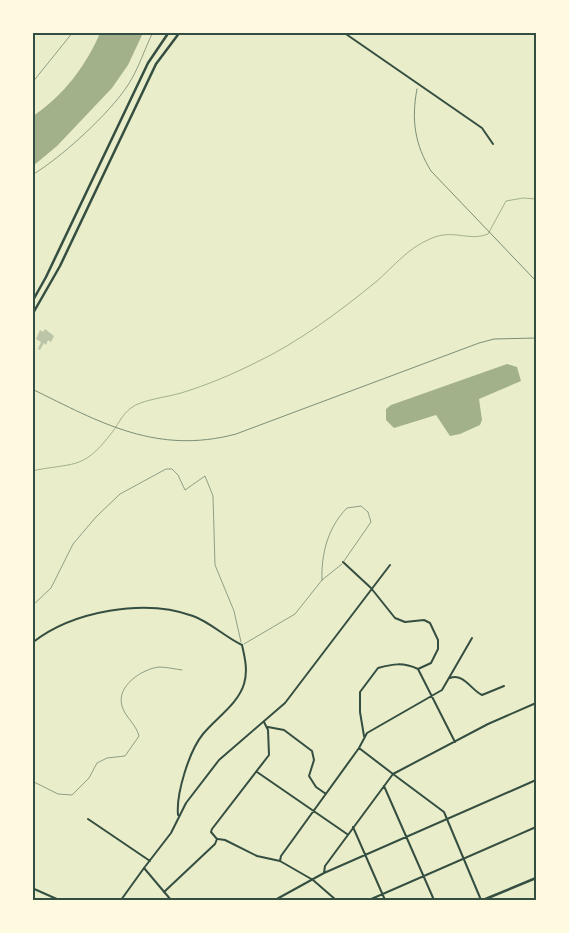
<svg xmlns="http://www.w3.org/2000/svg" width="569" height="933" viewBox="0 0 569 933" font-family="'Exo 2',sans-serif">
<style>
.water{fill:#a3b18a}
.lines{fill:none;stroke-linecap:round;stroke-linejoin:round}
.stream{stroke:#a3b18a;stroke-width:1}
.building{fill:#bcc5a7}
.path{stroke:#344e41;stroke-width:0.5}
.service{stroke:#344e41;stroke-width:0.5}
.minor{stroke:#344e41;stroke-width:2}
.tertiary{stroke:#344e41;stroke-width:2}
.secondary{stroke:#344e41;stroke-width:2.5}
.primary{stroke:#344e41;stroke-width:2.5}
.rail{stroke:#7c8e77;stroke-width:1}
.neatline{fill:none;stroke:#344e41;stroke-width:2}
</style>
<rect width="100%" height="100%" fill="#e9edc9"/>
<path class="water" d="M100 33H143L128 65 112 88 57 146 33 166V116C63 96 86 66 100 33Z
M507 364 517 367 521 381 479 399 482 420 480 425 460 434 450 436 436 415 394 428 386 420V409L391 405Z"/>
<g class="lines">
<path class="stream" d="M32 471C73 462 82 471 110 435 117 427 122 414 131 408 140 400 168 397 181 393 207 385 231 375 255 363 299 342 339 312 377 281 394 266 408 248 430 239 453 228 468 242 488 234L506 201 523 198 536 199"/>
</g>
<path class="building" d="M45 329 54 336 51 342 48 340 46 345 44 343 40 350 38 349 41 342 36 339 40 330 43 332Z"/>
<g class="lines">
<path class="path" d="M32 83 73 32
M32 175C61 158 110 113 128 85 139 68 144 50 153 32
M32 781 58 794 72 795 89 778 97 763 107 758 125 756 139 736C136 724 125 717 122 706 116 686 142 669 159 667 166 667 175 669 182 670"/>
<path class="service" d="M322 580C321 554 328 527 347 508L361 506 368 512 371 522 344 561
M32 606 51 588 73 544 96 517 120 494 166 469H172L178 475 185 490 205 476 213 496 215 565 234 611 241 642
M244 644 295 614 322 580 342 564"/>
<path class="minor" d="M343 32 482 128 493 144
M343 562 371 588 395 618 405 622 424 620 430 623 438 640V649L431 663 418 669
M32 643C72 611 145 598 193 616 210 622 225 637 242 645 245 658 248 671 244 684 238 704 216 718 203 734 189 751 176 794 178 815
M450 678C464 673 471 690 482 695L504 686
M268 727 284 730 312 751 314 760 309 776 316 787 326 794
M364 736 360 712V692L378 668C393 664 403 662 418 669L455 742
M359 748 393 774
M257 772 347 834
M384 786 434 900
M88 819 150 861
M353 827 385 900
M218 839 225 840 257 856 280 861 313 880 336 900
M280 861 281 856 359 748 367 733 442 690 472 638
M144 868 171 833 186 803 219 760 285 703 390 565
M324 873 325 866 393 774 488 724 536 703
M32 888 59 900
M164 892 215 844 217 839 211 832 212 829 269 755 268 730 264 722
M275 900 324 873 536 780
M369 900 536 827"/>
<path class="tertiary" d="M393 774 444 812 481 900
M121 900 144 868 171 900"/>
<path class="secondary" d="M32 302 46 277 148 63 169 32
M32 315 60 266 156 64 180 32"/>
<path class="primary" d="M483 900 536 878"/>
<path class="rail" d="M417 89C411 120 415 145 431 171L536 281
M32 389C101 423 157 455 236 434L479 343 494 339 536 338"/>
</g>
<rect width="569" height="933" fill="none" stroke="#fefae0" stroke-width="68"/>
<rect x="34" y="34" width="501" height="865" class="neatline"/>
</svg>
